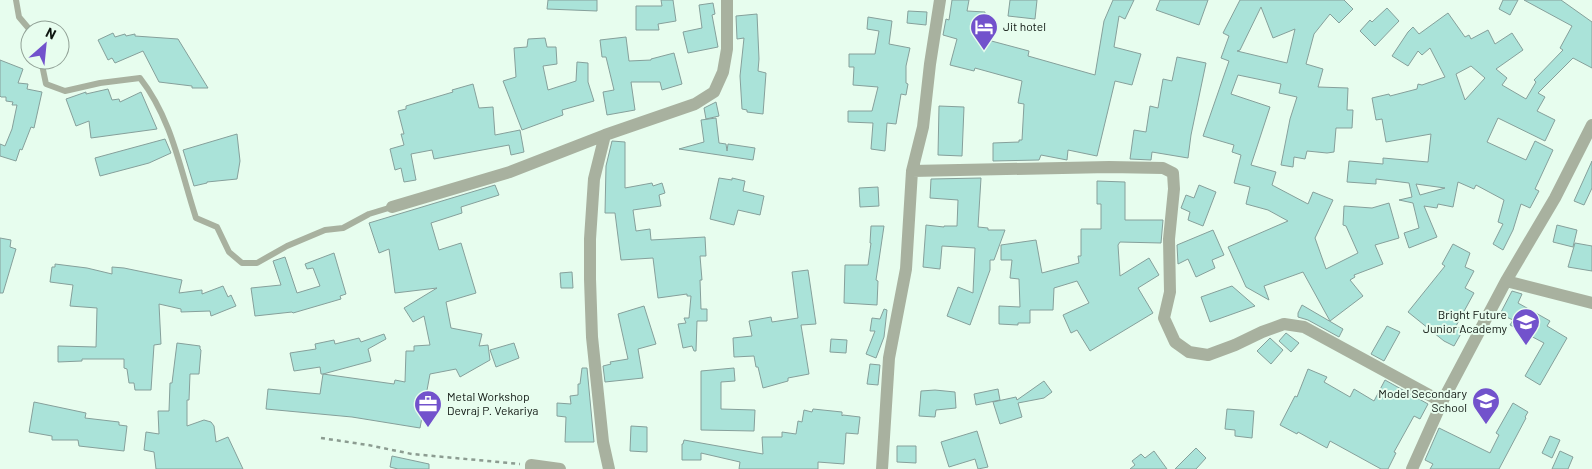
<svg xmlns="http://www.w3.org/2000/svg" width="1592" height="469" viewBox="0 0 1592 469" font-family="Barlow,sans-serif">
<style>
.building{fill:#aae3d9;stroke:#86a09b;fill-rule:evenodd}
.lines{fill:none;stroke-linecap:round;stroke-linejoin:round}
.path{stroke:#8c9c91;stroke-width:2.5;stroke-dasharray:4 4;stroke-linecap:butt}
.service{stroke:#a8b19f;stroke-width:6}
.minor{stroke:#a8b19f;stroke-width:12}
.labels{text-anchor:middle;stroke-width:4;stroke-linejoin:round;paint-order:stroke}
.poi-label{font-size:12px;fill:#0e1510;stroke:#e7fdee;text-anchor:start}
</style>
<rect width="100%" height="100%" fill="#e7fdee"/>
<path class="building" d="M548 0H597V11L547 9Z
M661 0H673L676 21 658 24 659 30H636V6H662Z
M952 0H969L967 11 985 12 984 39 1029 51 1028 56 1095 75 1104 21 1113 0H1134L1125 19 1119 16 1114 47 1141 54 1132 85 1115 81 1097 156 1068 150 1067 160 1041 155 1039 160 993 161V143L1019 142V140H1022L1024 104 1018 103 1022 81 975 68 974 71 950 65 957 39 943 35 946 19 949 20Z
M1010 0H1037L1035 19 1008 16Z
M1160 0H1208L1199 25 1156 10Z
M1240 0H1344L1353 9 1339 23 1330 14 1314 34 1306 64 1323 69 1318 87 1348 88 1347 110H1353L1352 128H1336L1334 152 1327 153 1307 151 1305 159 1294 157 1293 167 1281 165 1290 119 1297 97 1279 93 1281 84 1238 75 1231 94 1270 107 1251 165 1276 172 1272 185 1308 204 1313 192 1333 200 1315 238 1326 269 1358 253 1346 226 1343 225 1344 206 1372 208 1389 203 1399 238 1375 245 1383 264 1354 275 1355 277 1350 280 1363 296 1330 321 1303 272 1264 286 1269 300 1246 287 1228 247 1288 221 1268 210 1246 204 1250 187 1234 183 1241 155 1232 152 1234 145 1203 136 1229 61 1221 58 1229 36 1223 33ZM1261 7 1273 38 1295 29 1287 63 1237 51 1240 50Z
M1503 0H1518L1510 15 1499 9Z
M1524 0H1561L1592 22V68L1573 58 1538 93 1545 97 1537 111 1555 120 1545 141 1498 118 1487 142 1526 160 1535 141 1553 150 1535 189 1539 191 1530 208 1521 204 1513 230 1503 250 1493 244 1503 224 1498 222 1504 200 1476 185 1474 189 1458 182 1453 207 1438 204 1437 208 1424 206 1437 237 1409 248 1404 233 1419 228 1413 203 1399 200 1412 197 1409 183 1376 179V184L1347 182 1349 161 1383 164V158L1428 162 1431 134 1386 142 1382 119 1376 120 1372 98 1389 94 1390 96 1417 89 1418 84 1422 85 1445 77 1430 48 1422 55 1418 51 1408 66 1392 56 1408 32 1413 27 1419 34 1448 13 1465 37 1469 35 1471 39 1488 30 1495 44 1512 33 1523 50 1496 69 1507 78 1502 85 1526 99 1536 82 1534 80 1563 50 1560 48 1572 26ZM1471 66 1485 78 1465 100 1456 74ZM1416 184 1445 188 1420 195Z
M713 3 715 14 712 15 718 47 688 53 683 32 702 28 699 5Z
M1387 8 1399 21 1375 46 1360 31 1370 20 1372 22Z
M908 11 927 12 926 25 907 23Z
M757 14 759 59 758 71 766 73 763 114 747 112V110L742 109 740 76 744 38 737 39 736 16Z
M868 17 892 21 889 44 910 48 906 66V83L908 84 906 95 901 94 896 124 887 123 885 151 871 149 873 123 848 122V111H872L878 87 853 85 854 67H849V54H875L879 31 867 29Z
M113 33 115 37 125 34 126 36 135 34V36L178 39 208 88H192V86L159 82 143 51 115 63 112 58 108 60 98 40Z
M626 37 629 61 651 60V59L674 53 682 84 662 90 660 82H631L635 110 607 115 603 92 614 90 606 57H602L600 40Z
M545 38 547 47H556L557 64 543 66 548 90 576 81 577 62 588 63V82L594 101 562 110 563 115 522 130 503 81 516 77 514 48 527 47 528 39Z
M1177 57 1206 63 1191 135 1188 158 1152 152 1151 160 1130 159 1134 130 1146 132 1150 106 1158 108 1163 79 1172 81Z
M0 60 23 69 18 83 28 84 27 89 42 92 34 128 31 127 22 150 20 149 16 161 0 156V144L5 146 12 129 17 105H12L13 102 6 101V97H1L0 96Z
M473 84 479 108 493 107 495 135 520 130 524 152 511 155 509 145 434 159 432 150 411 154 416 180 404 182 401 168 395 170 390 149 404 145 401 134H404L398 111 406 109V106L453 92 452 90Z
M108 89 112 100 119 99 120 102 141 92 157 129 91 138 89 121 76 126 66 99 86 92V94Z
M716 102 719 116 706 119 704 108Z
M939 106 964 107 962 156 938 155Z
M716 118 719 143 726 144 727 151 728 144 755 148 753 160 679 149 704 142 701 120Z
M237 134 240 161 237 179 207 182V183L194 186 183 150Z
M165 139 171 153 149 163 100 176 95 158Z
M612 141 625 142V188L652 183 653 186 662 183 665 193 659 195 661 206 633 210 636 231 650 229 651 240 705 237 706 256H700L702 280H700L701 309H707V321H697L696 351H694L692 346 683 348 678 324 686 323 684 318H689L691 296H687V294L658 298 653 258 621 260 615 213H605L606 166Z
M1592 161V188L1584 205 1574 201Z
M719 178 732 180V178L745 181 743 191 764 196 760 215 738 210 734 225 710 219Z
M981 178 978 227 988 228V230H1005L994 260H990V270L970 325 947 316 958 287 973 293 975 248 942 246 940 269 923 267 926 225 944 227V226H957L958 200 930 198 931 179Z
M1097 181 1125 182V220H1163L1161 243 1120 242 1118 245 1120 276 1149 258 1159 275 1138 288 1153 313 1090 351 1077 330 1071 333 1063 315 1089 303 1077 281 1054 288 1053 310H1030V323H1018V325L999 324V306L1020 307 1019 279 1010 278 1012 260H1001V245L1036 240 1042 273 1079 263 1078 256H1081V229H1101V204H1097Z
M495 185 499 195 461 207 462 213 431 223 439 250 461 243 476 293 446 302 451 328 482 334 479 346 488 345 490 360 460 377 456 369 430 374 420 428 352 417 266 409 268 389 320 394 323 374H321L320 367 294 371 290 353 316 349 315 344 334 340 335 344 359 338 361 342 384 334 386 339 368 349 371 361 323 374 394 384 395 380 405 382 406 351H414V346L430 345 424 316 413 322 404 308 437 288 395 293 389 249 379 253 369 223Z
M1199 185 1216 192 1203 226 1188 220 1190 212 1181 208 1186 195 1194 198Z
M878 187 879 206 860 207 859 188Z
M1557 225 1577 230 1573 247 1553 242Z
M871 226H884L876 280 878 281 877 305 844 303 845 265H868L871 243H870Z
M1213 230 1224 255 1212 260 1215 268 1196 277 1188 259 1178 264 1177 245Z
M0 238 11 240 10 247 16 249 3 293H0Z
M1575 243 1592 246V271L1568 267Z
M1453 244 1470 253 1465 267 1474 271 1465 288 1474 293 1456 326 1463 330 1454 346 1444 341 1408 312 1445 266 1442 264Z
M334 253 346 294 340 296 341 299 293 313 292 312 255 316 251 288 281 285 273 261 285 257 297 293 320 286 313 268 307 269 305 264Z
M55 264 87 268 112 274V267L124 268 182 280 179 293 202 290V294L223 286 228 297 231 295 236 306 211 316 210 311 181 312V309L159 304 161 344 154 345 151 390H135L134 383H129L127 369 124 368V359H82V361L58 362V346L96 347 97 308 70 306 73 285 50 282 52 267H55Z
M808 270 816 324 801 325 809 374 788 378V381L763 388 758 367H756L754 356 734 357 733 338 752 336 749 321 771 317 772 322 798 318 792 272Z
M572 272 573 288H561L560 273Z
M1232 286 1255 306 1210 322 1201 297Z
M1512 291 1522 294 1518 303 1550 321 1547 326 1567 338 1540 385 1525 376 1544 343 1510 325 1513 320 1500 314Z
M1302 305 1343 329 1339 337 1308 320 1298 317V313Z
M644 306 656 344 638 349 643 378 605 382 603 366 611 364 610 362 628 359 618 314Z
M884 309 887 310 884 337 876 358 866 354 875 331H870L872 318 880 319Z
M1387 326 1400 332 1384 361 1371 354Z
M1286 333 1299 343 1291 352 1279 341Z
M1270 338 1283 350 1271 364 1257 351Z
M831 339 847 340 846 353 830 352Z
M177 343 200 346V349L201 350 199 374H190L189 400H187V426L204 420 211 422 214 426 216 442 228 437 243 469H156L154 452 144 450 146 432 159 434 158 411H169L170 383H172Z
M514 343 519 358 496 367 490 350Z
M870 364 880 365 878 385 867 384Z
M582 368H587L594 442H565L566 417 557 416V403L571 404 570 396 578 395V384H580Z
M734 368 735 381 721 382V409L755 410 754 431 701 430V371Z
M1308 369 1327 377 1324 382 1350 397 1354 389 1374 401 1385 380 1428 404 1420 419 1414 416 1394 452 1396 453 1388 469H1381L1330 441 1327 448 1298 432 1297 434 1280 425 1295 396 1297 397Z
M1044 381 1052 392 1044 398 1018 403 1022 417 1000 424 993 402 1016 397 1017 400Z
M998 389 1000 400 976 405 974 394Z
M935 390 955 392 956 408 936 410 935 417 919 416 921 391Z
M34 402 86 413 85 418 119 422V425L127 426 124 451 79 446 78 440H52V436L29 432Z
M1513 403 1528 412 1525 417 1526 418 1499 469H1430L1433 464 1425 460 1439 428 1490 453 1499 435 1496 433Z
M813 409 842 412V416L843 415 860 417 858 434 846 433 844 464 818 462V469H739L740 462 701 453V460H682V444H683L684 440 763 454 762 437H782V432L796 434 798 421 802 422 804 410 812 412Z
M1227 409 1254 411 1252 438 1235 436V430L1225 429Z
M631 426 647 427V452L630 451Z
M977 431 988 467 978 469 975 459 949 467 941 442Z
M1550 436 1560 440 1552 458 1542 453Z
M897 446H916V463L897 462Z
M1196 448 1206 458 1196 469H1175Z
M1154 451 1167 469H1130L1135 465 1132 461 1141 454 1145 458Z
M1560 451 1573 457 1568 469H1552Z
M392 456 429 464V469H398L390 467Z"/>
<g class="lines">
<path class="path" d="M321 438 368 445 412 454 520 464"/>
<path class="service" d="M16 0 19 17 30 30
M41 60 46 84 65 91 100 83 140 78C172 119 180 169 196 218L217 227 229 252 242 263H257L287 246 325 230 343 228 369 214 392 207"/>
<path class="minor" d="M605 135 594 179 590 239V279L592 337 603 442 609 469
M912 171 1109 167 1163 168 1173 173 1174 189 1169 239 1170 292 1164 318 1175 342 1189 352 1208 355 1235 345 1262 332 1284 324 1304 327 1442 402
M392 207 510 172 605 135 695 104 714 92 723 72 727 49V0
M1506 281 1592 303
M531 469V465L560 469
M882 469 889 358 906 269 912 171 923 127 930 64 940 0
M1412 469 1442 402 1506 281 1555 198 1592 125"/>
</g>
<defs>
<g id="hotel-pin" transform="scale(1.4375)"><path d="M0 17L-7.5 6A9.5 9.5 0 1 1 7.5 6Z" fill="#7252cc" stroke="#e7fdee"/><path d="M-6-4.5h1.5V1H6V5H4.5V3h-9V5H-6ZM-4 0a1.8 1.8 0 1 1 3.6 0ZM.5 0V-2.5h3Q6-2.5 6 0Z" fill="#fff"/></g>
<g id="school-pin" transform="scale(1.4375)"><path d="M0 17L-7.5 6A9.5 9.5 0 1 1 7.5 6Z" fill="#7252cc" stroke="#e7fdee"/><path d="M0-5L7-2L0 1L-7-2ZM-4 1L0 2.5L4 1V4Q0 6-4 4Z" fill="#fff"/></g>
<g id="office-pin" transform="scale(1.4375)"><path d="M0 17L-7.5 6A9.5 9.5 0 1 1 7.5 6Z" fill="#7252cc" stroke="#e7fdee"/><path d="M-6-3h4V-5.5h4V-3h4V5H-6ZM-1-4.5V-3h2v-1.5ZM-6 0V1H6V0Z" fill="#fff"/></g>
</defs>
<g fill-rule="evenodd">
<use href="#hotel-pin" x="984" y="27"/>
<use href="#school-pin" x="1526" y="322"/>
<use href="#school-pin" x="1486" y="401"/>
<use href="#office-pin" x="428" y="404"/>
</g>
<g class="labels">
<g class="poi-label">
<text x="1003" y="31">Jit hotel</text>
<text x="1507" y="319" text-anchor="end">Bright Future<tspan x="1507" dy="14">Junior Academy</tspan></text>
<text x="1467" y="398" text-anchor="end">Model Secondary<tspan x="1467" dy="14">School</tspan></text>
<text x="447" y="401">Metal Workshop<tspan x="447" dy="14">Devraj P. Vekariya</tspan></text>
</g>
</g>
<g transform="translate(45 45) rotate(27)"><circle r="24" fill="#e7fdee" stroke="#90a095"/>
<path d="M0-4L9 19L0 12L-9 19Z" fill="#7252cc"/>
<text y="-8" font-size="14" font-weight="bold" text-anchor="middle" fill="#0e1510">N</text>
</g>
</svg>
